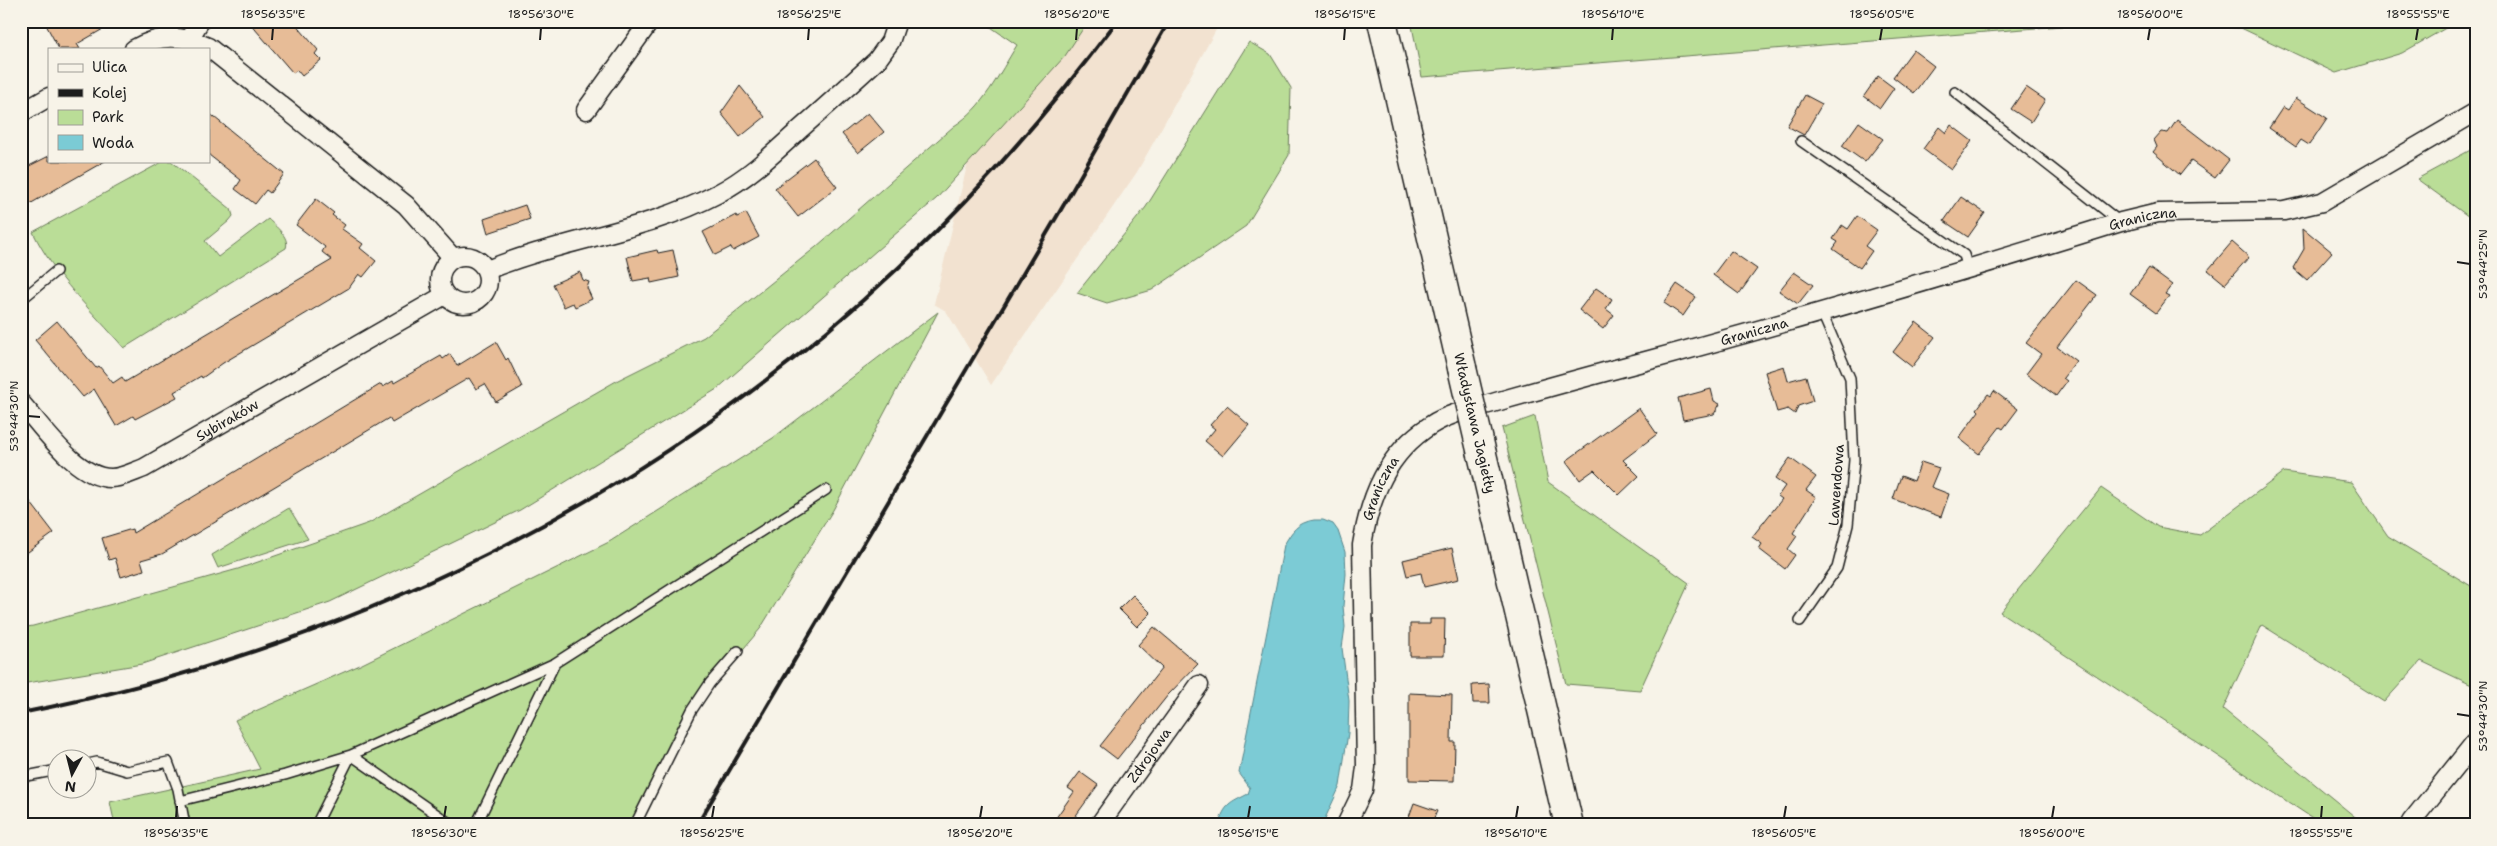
<svg xmlns="http://www.w3.org/2000/svg" width="2497" height="846" viewBox="0 0 2497 846" font-family="'Shantell Sans',sans-serif">
<style>
.built{fill:#f2e2d0}
.green{fill:#badd97;stroke:#6b7c5a}
.water{fill:#7bcbd5;stroke:#55858b}
.building{fill:#e7bc97;stroke:#1c1c1c}
.lines{fill:none;stroke-linecap:round;stroke-linejoin:round}
.lane-casing{stroke:#1c1c1c;stroke-width:12}
.street-casing{stroke:#1c1c1c;stroke-width:21}
.primary-casing{stroke:#1c1c1c;stroke-width:31}
.lane{stroke:#f7f3e8;stroke-width:9}
.street{stroke:#f7f3e8;stroke-width:18}
.primary{stroke:#f7f3e8;stroke-width:28}
.rail{stroke:#1c1c1c;stroke-width:4}
.primary-bridge-casing{stroke:#1c1c1c;stroke-width:31;stroke-linecap:butt}
.primary-bridge{stroke:#f7f3e8;stroke-width:28}
.ticks{fill:none;stroke:#1c1c1c;stroke-width:2}
.labels{text-anchor:middle;stroke-width:4;stroke-linejoin:round;paint-order:stroke}
.street-label{font-size:14px;fill:#1c1c1c;stroke:#f7f3e8}
.neatline{fill:none;stroke:#1c1c1c;stroke-width:2}
.ticks-label{font-size:12px;text-anchor:middle;fill:#1c1c1c}
</style>
<rect width="100%" height="100%" fill="#f7f3e8"/>
<filter id="ink" filterUnits="userSpaceOnUse"><feTurbulence type="fractalNoise" baseFrequency=".02" numOctaves="2"/><feDisplacementMap in="SourceGraphic" scale="10" xChannelSelector="R" yChannelSelector="G"/><feConvolveMatrix kernelMatrix="1 2 1 2 8 2 1 2 1" color-interpolation-filters="sRGB"/></filter>
<g filter="url(#ink)">
<path class="built" d="M1061 21H1221L1137 172 991 385 946 311 934 304 981 107Z"/>
<path class="green" d="M982 21H1088L1065 56 937 198 717 389 520 510 330 602 142 664 21 684V628L33 626 238 569 369 523 618 380 704 337 816 247 954 126C983 108 999 74 1017 45Z
M1411 21H2458L2402 53 2336 73 2241 28 2099 23 1422 77Z
M1249 42 1270 54 1291 88 1289 155 1246 226 1152 290 1107 303 1077 293 1146 207Z
M2476 147V222L2417 179Z
M164 161H171L231 209 233 216 229 221 205 241 218 257 268 219C275 226 290 237 286 248L124 348C92 311 54 276 33 232Z
M938 312 833 510 760 629 713 685 695 712 638 825H115L110 802 260 769 235 720 360 665 609 542 773 438Z
M1535 416 1548 482 1689 583 1640 690 1566 684 1502 428Z
M2284 472 2351 482 2388 536 2476 589V687L2421 661 2384 702 2262 625 2223 709 2365 825H2323L2000 612 2101 488 2158 527 2200 535Z
M289 508 308 539 218 568 212 555Z"/>
<path class="water" d="M1314 520H1323L1333 524 1338 531 1345 552 1346 574 1343 606 1345 627 1342 648 1349 701 1348 733 1340 786 1322 825H1219C1224 804 1231 803 1248 794L1250 788 1239 773 1284 545C1292 531 1297 523 1314 520Z"/>
<path class="building" d="M44 21H117L77 44 80 49H59Z
M248 21H293L318 50 315 54 321 60 302 76 297 70 293 73Z
M1913 50 1934 66 1914 93 1893 77Z
M1878 76 1894 88 1880 108 1864 96Z
M740 86 765 117 740 137 721 113Z
M2026 87 2045 100 2031 122 2011 109Z
M1805 95 1822 104 1804 135 1787 126Z
M2296 98 2327 118 2309 145 2301 140 2296 147 2269 128 2283 107 2288 110Z
M209 113 284 174 270 193 266 190 255 204 235 189 241 180 209 155Z
M868 113 884 132 858 153 842 134Z
M2177 120 2229 160 2215 178 2191 161 2180 175 2153 152 2157 147 2154 140 2161 132 2168 133Z
M1859 122 1883 139 1865 162 1842 146Z
M1951 125 1972 141 1951 170 1923 149 1939 127 1946 133Z
M49 156V161H105L21 209V170Z
M814 158 837 187 798 217 775 188Z
M1961 197 1985 213 1968 237 1944 221Z
M316 199 334 213 332 215 345 225 342 229 363 244 360 248 376 261 363 277 359 274 349 288 223 363 202 378 201 376 174 392 177 397 135 419 133 416 116 426 94 389 83 397 35 340 57 321 96 368 99 366 113 383 122 377 125 382 332 260 322 252 325 247 296 225Z
M525 205 530 219 488 233 484 219Z
M746 213 759 237 733 251 731 247 715 255 703 232 736 215 737 217Z
M1857 216 1877 230 1865 246 1872 251 1860 268 1833 249 1838 242 1833 239 1842 225 1848 229Z
M2303 228 2332 252 2307 280 2293 268 2304 249Z
M2232 242 2249 257 2225 284 2208 270Z
M657 250 658 253 673 250 679 277 651 283 650 278 633 281 627 257Z
M1731 251 1757 269 1739 294 1713 275Z
M2149 268 2172 285 2165 294 2169 296 2156 313 2130 294Z
M580 272 583 280 589 282 587 288 592 299 575 307 573 303 564 307 553 284Z
M1794 272 1813 285 1798 304 1779 291Z
M2076 280 2097 295 2057 347 2076 361 2063 378 2067 381 2056 396 2026 374 2041 354 2026 343Z
M1677 284 1696 297 1683 316 1664 303Z
M1596 288 1612 299 1606 309 1614 315 1603 329 1579 310Z
M1916 322 1935 337 1912 367 1893 352Z
M496 342 506 360 508 358 522 387 496 402 485 384 476 389 469 378 392 423 389 418 162 554 141 560 144 570 121 577 115 558 109 560 102 538 132 529 133 533 381 384 383 387 393 381 394 383 441 356 443 359 450 354 457 366Z
M1784 366 1788 381 1806 376 1813 401 1798 406 1795 414 1788 409 1777 412 1765 372Z
M1711 389 1714 401 1720 404 1714 414 1683 420 1678 398Z
M1994 391 2018 409 2003 429 2000 427 1979 454 1959 438 1979 411 1977 409 1988 394 1991 396Z
M1227 406 1249 425 1223 456 1205 441 1215 429 1210 425Z
M1639 408 1657 434 1623 460 1639 476 1619 495 1594 470 1580 480 1566 461Z
M1790 458 1816 477 1806 490 1816 497 1793 533 1797 536 1788 549 1795 555 1785 569 1759 549 1762 544 1752 537 1782 499 1778 496 1785 486 1775 479Z
M1921 462 1939 468 1931 487 1949 494 1941 517 1893 499 1901 476 1914 481Z
M21 490 54 533 21 557Z
M1452 548 1459 579 1424 587 1421 573 1407 576 1403 560Z
M1133 595 1151 613 1137 627 1119 609Z
M1430 619H1445L1444 656H1410V624H1430Z
M1154 627 1198 664 1168 695 1117 759 1100 746 1162 668 1138 645Z
M1489 684 1490 703H1473L1472 685Z
M1409 693 1452 695 1451 742H1455L1454 781 1409 780Z
M1080 772 1098 785 1069 825H1051L1074 792 1068 788Z
M1414 803 1437 811 1431 825H1406Z"/>
<g class="lines">
<g class="lane-casing">
<path id="lane" d="M1955 92 2120 222
M1801 141 1964 255 1968 269
M21 300 56 271
M1800 621 1837 568 1848 525 1854 460 1850 378 1822 313
M88 764 97 762 127 771 168 762 178 789 185 825
M21 777 58 770
M180 801 285 775 351 755 316 825
M452 825 351 755 555 663
M476 825 555 663 826 490
M635 825 692 710 710 683 738 651"/>
</g>
<g class="street-casing">
<g id="street">
<path d="M189 39 200 21"/>
<path d="M134 49C160 34 181 35 208 47L406 205 453 258"/>
<path d="M586 110 650 21"/>
<path d="M21 113 49 97"/>
<circle cx="464" cy="280" r="24"/>
<path d="M487 270C562 239 645 232 717 194 748 178 773 154 798 131 824 108 851 84 877 60L890 42 897 21"/>
<path id="s1" d="M21 403C43 427 76 478 111 478 122 478 133 472 144 468L445 295"/>
<path d="M2411 822 2476 741"/>
<path id="s2" d="M1099 825 1199 685"/>
<path id="s3" d="M1346 825 1363 790 1366 767 1362 545C1370 496 1387 453 1431 425 1449 413 1475 408 1496 402 1546 388 1596 374 1646 361 1806 318 1963 271 2121 222L2158 213 2284 211 2322 202 2476 112"/>
</g>
</g>
<g class="primary-casing">
<path id="primary" d="M1382 21 1462 368
M1482 454 1569 825"/>
</g>
<use href="#lane" class="lane"/>
<use href="#street" class="street"/>
<use href="#primary" class="primary"/>
<path class="rail" d="M21 713C347 649 653 498 896 270 978 194 1050 110 1117 21
M697 825 1069 196 1169 21"/>
<g class="primary-bridge-casing">
<path id="primary-bridge" d="M1462 368 1482 454"/>
</g>
<use href="#primary-bridge" class="primary-bridge"/>
</g>
</g>
<path class="ticks" d="M272 40 273 28M540 40 541 28M808 40 809 28M1076 40 1077 28M1344 40 1345 28M1612 40 1613 28M1880 40 1882 28M2148 40 2150 28M2416 40 2418 28M2457 262 2470 264M28 416 40 417M2457 714 2470 716M176 818 177 806M444 818 446 806M712 818 714 806M980 818 982 806M1248 818 1250 806M1516 818 1518 806M1784 818 1786 806M2052 818 2054 806M2321 818 2322 806"/>
<g class="labels">
<g class="street-label">
<text dy="5" stroke="none"><textPath href="#s3" startOffset="1169">Graniczna</textPath></text>
<text dy="5" stroke="none"><textPath href="#s3" startOffset="764">Graniczna</textPath></text>
<text dy="5" stroke="none"><textPath href="#s1" startOffset="251">Sybiraków</textPath></text>
<text transform="translate(1475 423) rotate(77)" y="5">Władysława Jagiełły</text>
<text transform="translate(1836 485) rotate(-86)" y="5">Lawendowa</text>
<text dy="5" stroke="none"><textPath href="#s3" startOffset="344">Graniczna</textPath></text>
<text dy="5" stroke="none"><textPath href="#s2" startOffset="86">Zdrojowa</textPath></text>
</g>
</g>
<rect width="2497" height="846" fill="none" stroke="#f7f3e8" stroke-width="55"/>
<rect x="48" y="48" width="162" height="115" fill="#f7f3e8" stroke="#9f9d96"/>
<rect x="58" y="64" width="25" height="8" fill="#f7f3e8" stroke="#9f9d96"/>
<text x="92" y="72" font-size="15" fill="#1c1c1c">Ulica</text>
<rect x="58" y="89" width="25" height="8" fill="#1c1c1c" stroke="#9f9d96"/>
<text x="92" y="98" font-size="15" fill="#1c1c1c">Kolej</text>
<rect x="58" y="110" width="25" height="15" fill="#badd97" stroke="#9f9d96"/>
<text x="92" y="122" font-size="15" fill="#1c1c1c">Park</text>
<rect x="58" y="135" width="25" height="15" fill="#7bcbd5" stroke="#9f9d96"/>
<text x="92" y="148" font-size="15" fill="#1c1c1c">Woda</text>
<g transform="translate(72 774) rotate(187)"><circle r="24" fill="#f7f3e8" stroke="#9f9d96"/>
<path d="M0-4L9 19L0 12L-9 19Z" fill="#1c1c1c"/>
<text y="-8" font-size="14" font-weight="bold" text-anchor="middle" fill="#1c1c1c">N</text>
</g>
<rect x="28" y="28" width="2442" height="790" class="neatline"/>
<g class="ticks-label">
<text x="273" y="18">18°56'35"E</text>
<text x="541" y="18">18°56'30"E</text>
<text x="809" y="18">18°56'25"E</text>
<text x="1077" y="18">18°56'20"E</text>
<text x="1345" y="18">18°56'15"E</text>
<text x="1613" y="18">18°56'10"E</text>
<text x="1882" y="18">18°56'05"E</text>
<text x="2150" y="18">18°56'00"E</text>
<text x="2418" y="18">18°55'55"E</text>
<text transform="translate(2483 264) rotate(-90)" y="4">53°44'25"N</text>
<text transform="translate(14 416) rotate(-90)" y="4">53°44'30"N</text>
<text transform="translate(2483 716) rotate(-90)" y="4">53°44'30"N</text>
<text x="176" y="837">18°56'35"E</text>
<text x="444" y="837">18°56'30"E</text>
<text x="712" y="837">18°56'25"E</text>
<text x="980" y="837">18°56'20"E</text>
<text x="1248" y="837">18°56'15"E</text>
<text x="1516" y="837">18°56'10"E</text>
<text x="1784" y="837">18°56'05"E</text>
<text x="2052" y="837">18°56'00"E</text>
<text x="2321" y="837">18°55'55"E</text>
</g>
</svg>
